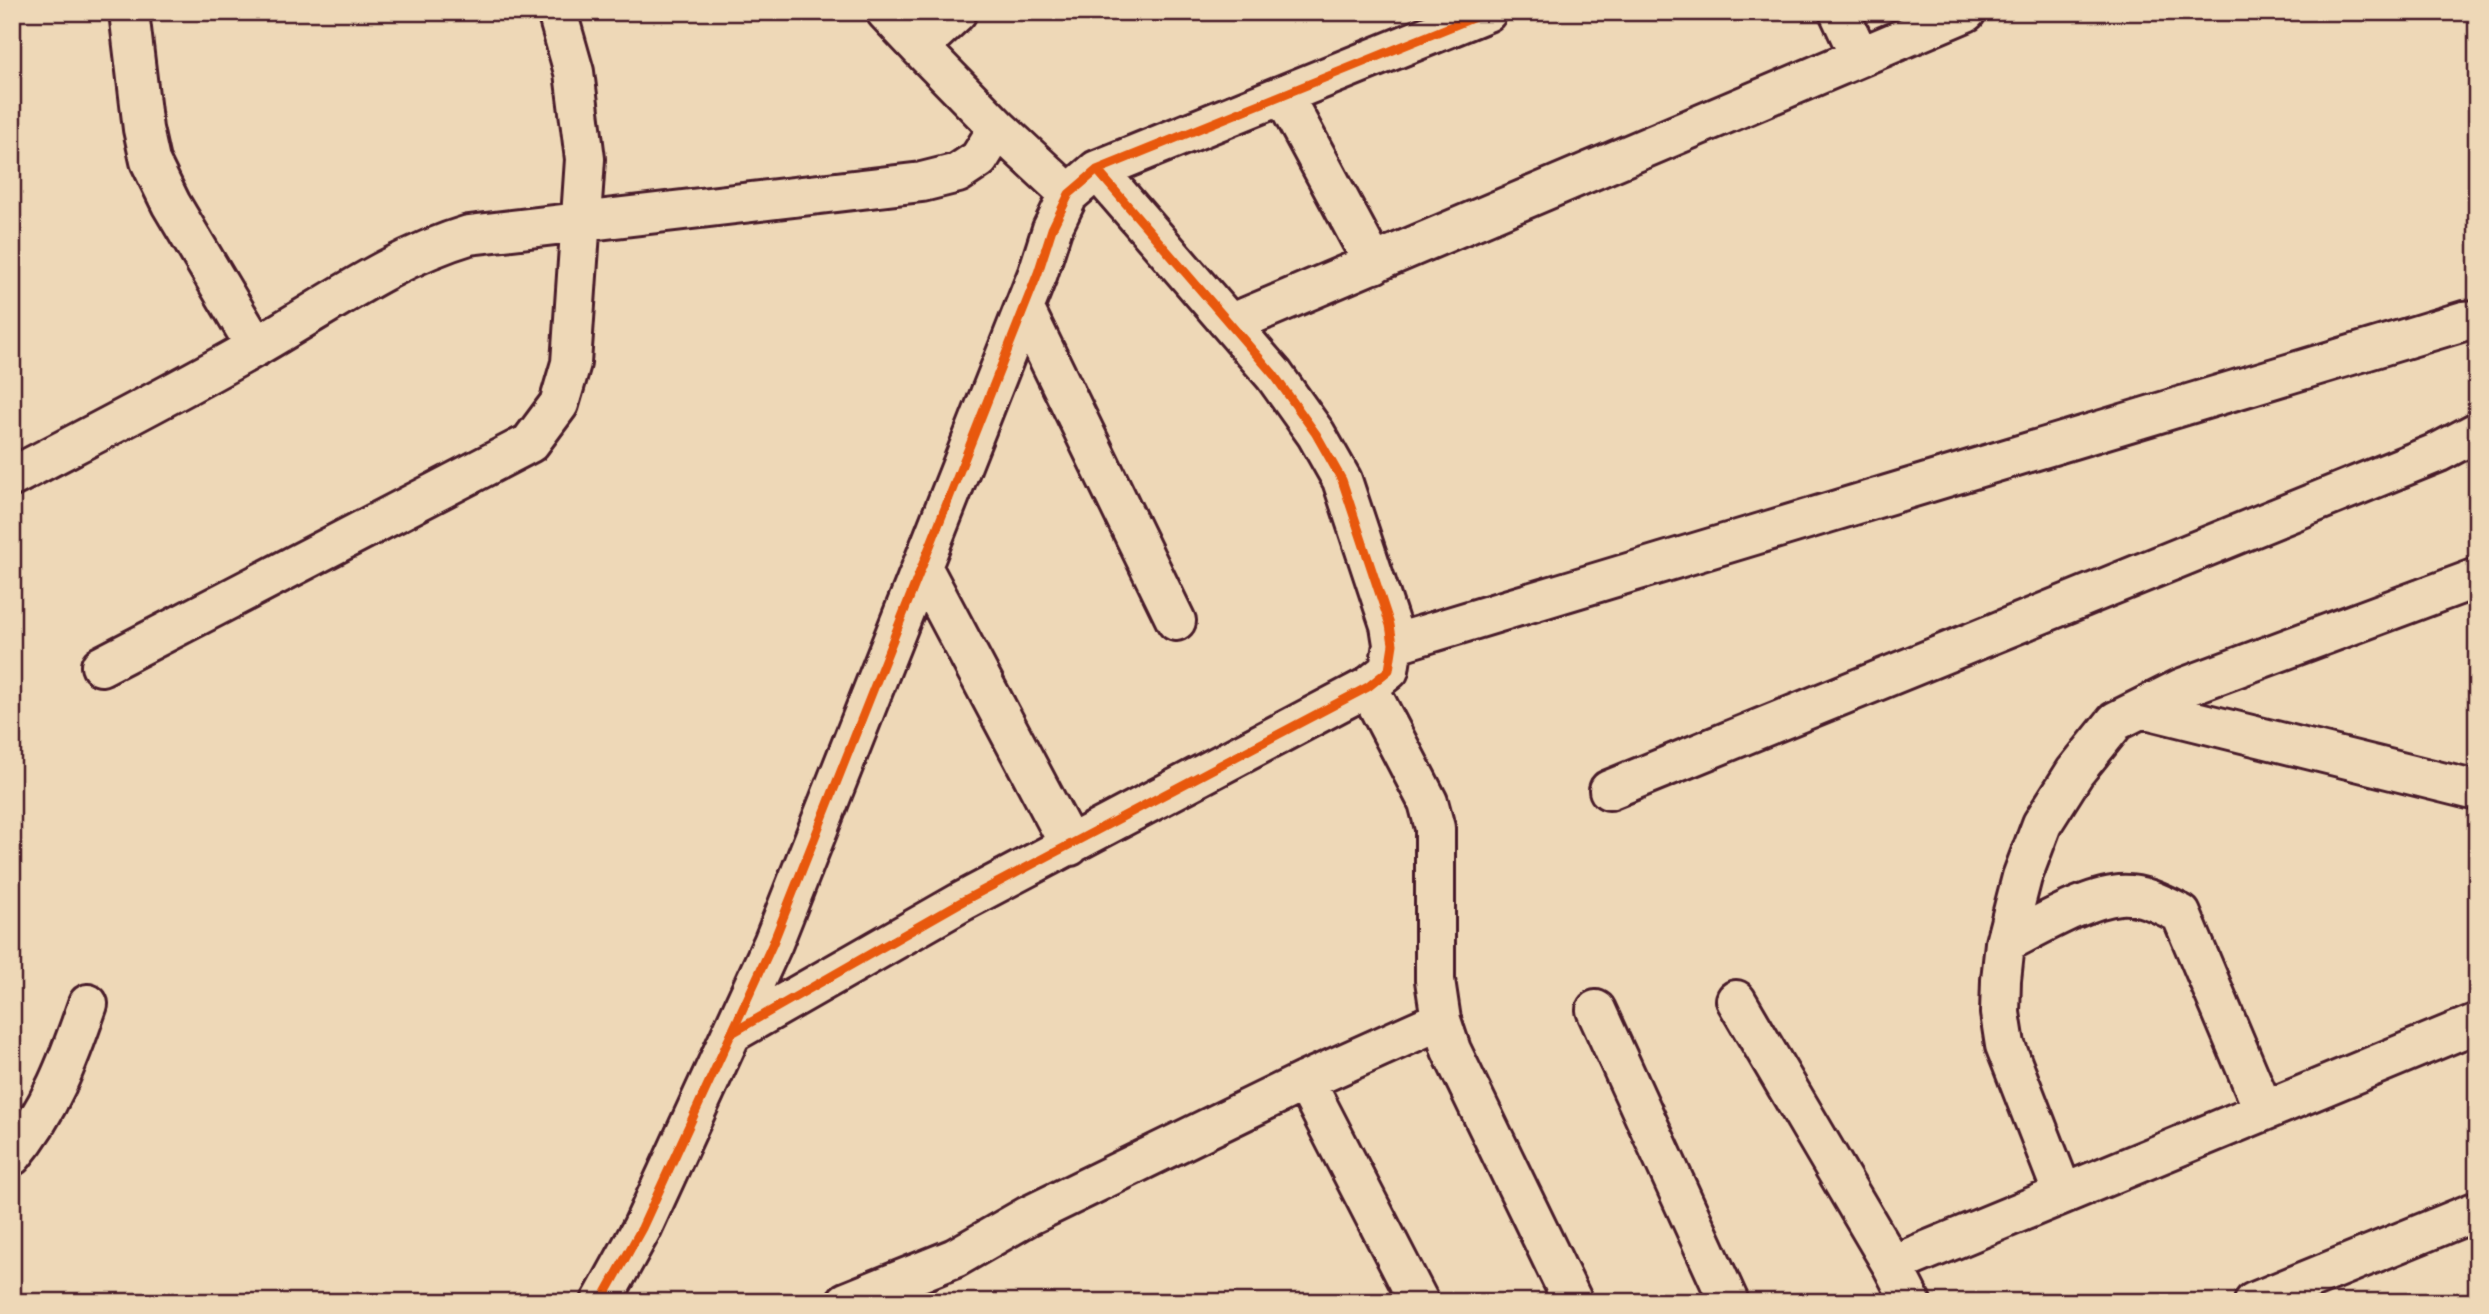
<svg xmlns="http://www.w3.org/2000/svg" width="2489" height="1314" viewBox="0 0 2489 1314" font-family="'Balsamiq Sans',sans-serif">
<style>
.lines{fill:none;stroke-linecap:round;stroke-linejoin:round}
.minor-casing{stroke:#4a1f2b;stroke-width:44}
.minor{stroke:#eed8b7;stroke-width:38}
.cycleway-casing{stroke:#eed8b7;stroke-width:13}
.cycleway{stroke:#e8590c;stroke-width:9}
</style>
<rect width="100%" height="100%" fill="#eed8b7"/>
<filter id="ink" filterUnits="userSpaceOnUse"><feTurbulence type="fractalNoise" baseFrequency=".0143" numOctaves="2"/><feDisplacementMap in="SourceGraphic" scale="14" xChannelSelector="R" yChannelSelector="G"/><feConvolveMatrix kernelMatrix="1 2 1 2 8 2 1 2 1" color-interpolation-filters="sRGB"/></filter>
<g filter="url(#ink)">
<g class="lines">
<g class="minor-casing">
<path id="minor" d="M129 12 143 129 150 161 171 204 256 347
M886 12 919 47
M957 12 919 47 998 128 1069 194
M1839 12 1860 57
M1283 95 1374 264
M1024 308 1176 621
M1230 324 1966 12
M12 477C94 434 177 392 257 346 327 306 392 258 469 235L922 182 958 173 979 159 998 128
M922 567 1070 846
M1393 644 2464 321 2477 320
M101 666 530 443 559 404 571 363 585 159 574 72 557 12
M1368 687 1428 802 1435 828V980L1441 1020 1451 1050 1573 1302
M2142 708 2477 791
M1609 790 2439 452 2477 432
M2005 943C2037 927 2085 898 2120 895 2141 893 2163 905 2181 914L2264 1111
M1736 1000 1892 1265 1911 1302
M1596 1010 1729 1302
M732 1033 963 901 1368 687 1389 670 1393 644 1390 625 1342 480 1316 434 1274 375 1097 170
M1305 1081 1419 1302
M12 1156C50 1111 69 1059 88 1004
M2063 1194 2005 1045 2000 1013 2001 980 2005 943 2022 877 2042 824 2075 772 2116 721 2182 688 2477 578
M1892 1265 2477 1023
M601 1302 642 1228 773 943 1038 273 1052 229 1069 194 1097 170 1487 12
M846 1302 955 1258 1028 1216 1305 1081 1441 1020
M2254 1302 2477 1211"/>
</g>
<use href="#minor" class="minor"/>
<g class="cycleway-casing">
<path id="cycleway" d="M732 1033 963 901 1368 687 1389 670 1393 644 1390 625 1342 480 1316 434 1274 375 1097 170
M601 1302 642 1228 773 943 1038 273 1052 229 1069 194 1097 170 1487 12"/>
</g>
<use href="#cycleway" class="cycleway"/>
</g>
</g>
<rect width="2489" height="1314" fill="none" stroke="#eed8b7" stroke-width="42"/>
<rect x="21" y="21" width="2447" height="1272" fill="none" stroke="#4a1f2b" stroke-width="2.5" filter="url(#ink)"/>
</svg>
